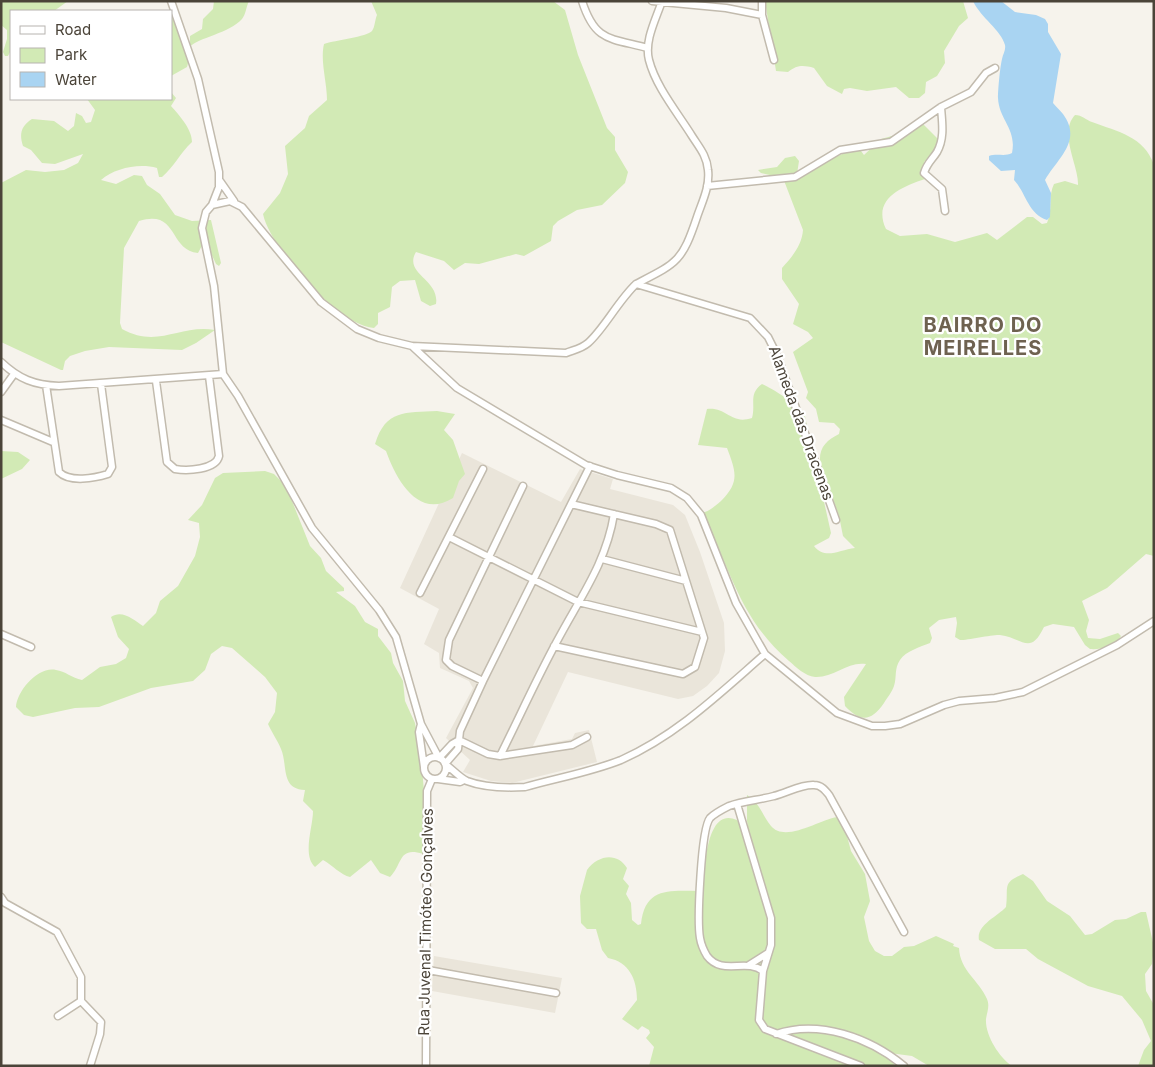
<svg xmlns="http://www.w3.org/2000/svg" width="1155" height="1067" viewBox="0 0 1155 1067" font-family="Inter,sans-serif">
<style>
.residential{fill:#eae5da}
.green{fill:#d2eab5}
.water{fill:#a9d4f2}
.lines{fill:none;stroke-linecap:round;stroke-linejoin:round}
.minor-casing{stroke:#c2bbae;stroke-width:9}
.minor{stroke:#fff;stroke-width:6}
.labels{text-anchor:middle;stroke-width:4.5;stroke-linejoin:round;paint-order:stroke}
.street-label{font-size:15px;fill:#4b4439;stroke:#fff}
.district-label{font-size:20px;font-weight:bold;letter-spacing:1px;fill:#6e6250;stroke:#fff}
</style>
<rect width="100%" height="100%" fill="#f6f3ec"/>
<path class="residential" d="M462 453 561 502 580 469 613 479 610 489 673 505 685 515 700 552 724 623 725 651 719 673 707 686 693 696 678 699 568 672 533 746 572 739 575 733 589 730 597 762 512 783 491 781 463 772 470 760 446 738 473 688 469 681 440 668 439 653 424 644 439 609 400 588Z
M434 956 562 978 555 1013 432 991Z"/>
<path class="green" d="M1 1H68L54 11H11V50L8 56H5L3 52 7 39V30L1 25Z
M214 1H249C246 7 246 14 242 19 230 33 197 38 190 47V36L202 29 203 19 213 9Z
M371 1H553L565 10 578 55 607 128 615 137V150L628 172 625 183 602 205 577 210 558 221 553 226 551 241 524 256 516 254 479 264 465 263 454 270 444 261 416 252C403 274 440 279 436 304L430 306 421 301 415 280 400 281 392 287 390 307 378 313V324L374 328C338 326 270 248 263 214L280 193 288 174 285 146 305 128 309 116 327 100C327 82 320 61 324 44 335 40 367 37 372 31 375 27 375 19 377 15Z
M765 1H963L968 18 959 26 944 51 945 63 937 76 926 82 925 93 919 98H909L896 87 867 91 850 88 844 89 842 94 827 86 814 68C803 65 797 65 788 72L776 71Z
M171 11 189 60 187 67 171 76Z
M171 92 176 98 171 106C179 115 192 129 192 142 180 153 174 167 162 177H159L157 168C139 163 115 168 101 180L116 184 134 175 142 176 147 185 160 194 175 215 192 221 211 220 221 263 219 266 216 264 205 240 198 253C168 250 179 209 139 221L124 248 120 323 122 329C158 349 180 324 215 330L196 343 182 350 109 347 85 351 70 356 65 361 63 370H61L1 342V183L26 170 45 172 64 170 78 163 83 154 55 164 42 163 31 150 23 146C19 134 21 126 32 119L54 121 68 131 74 126 76 113 82 116 86 123 91 122 95 110 87 99H171Z
M1075 115C1082 115 1086 120 1092 122 1118 132 1144 136 1154 165V556L1146 554 1107 588 1082 601 1089 620 1086 631 1088 638 1100 639 1118 633 1121 636C1115 646 1101 650 1090 649L1085 645 1074 627 1053 624 1044 627C1030 656 1023 638 1000 635 995 634 968 640 960 640L955 637 957 623 956 617 939 620 929 628 932 638 930 643C920 647 906 651 900 660 894 669 897 677 894 686 892 692 887 698 884 703 871 722 860 722 845 706L844 697 866 664C848 661 833 678 815 677 805 676 796 667 789 661 739 618 731 569 702 513 710 511 715 506 721 501 740 482 736 472 727 448L698 445 707 409C728 407 730 425 752 418 756 404 748 394 762 384 773 389 797 404 804 412L831 533 829 538 814 546C825 560 839 550 855 548L843 536 839 516 820 462C819 447 827 440 839 434L840 429 834 423 819 422 816 409 806 398 808 392 793 352 813 338 808 332 793 324 799 304 782 279V268C792 257 802 245 803 230L783 178 761 173 758 170 777 167 785 158 795 156 799 161 797 174 858 147 864 155 881 139 899 134 922 123 942 143 940 149 924 162 925 179C901 187 872 199 886 229L900 236 927 234 955 242 987 233 997 240 1027 217H1033L1042 224 1047 223C1053 210 1048 196 1054 184L1065 181 1078 185C1079 166 1058 133 1075 115Z
M437 411 455 414 444 430 453 440 465 474 459 481 453 498C418 520 396 479 386 451L375 444C386 409 405 413 437 411Z
M1 451 18 452 30 460 22 469 1 479Z
M265 471 274 474 281 481 290 496 310 546 321 558 326 571 344 588V591L336 592 355 606 365 622 378 629V636L391 653 393 663 403 681 405 701 415 723 421 757 426 814 423 854C398 846 403 864 390 877L380 873 371 860 350 877C341 875 332 865 323 860L315 867C302 855 313 827 313 811L303 801 305 790C280 789 288 765 281 749 278 741 272 733 268 724L275 712 277 693 265 677 232 648 222 646 211 654 205 670 193 681 151 688 99 707 75 708 33 717 24 715 16 707C17 691 38 666 56 670 65 671 72 678 82 680L100 667 116 664 126 658 129 649 118 637 111 617C122 609 134 620 143 626L156 613 160 601 178 586 195 556 200 537 199 523 188 520 202 505 215 478 223 473Z
M747 795C760 803 762 815 771 826 785 843 819 820 837 817L847 836 851 851 865 874 870 901 864 917 869 941 875 951 884 956H892L904 947 914 946 936 936 954 944 953 946 959 948C960 971 979 980 987 999 990 1006 987 1012 986 1019 985 1035 999 1057 1012 1066H929L912 1056 882 1052 896 1066H854L847 1064 849 1066H649L654 1047 646 1038 650 1033 649 1030 642 1026 638 1030 622 1019 637 1000C637 979 629 962 608 958L602 950 596 929H587L581 923 580 896 587 870C598 855 617 852 627 868L623 879 629 886 626 894 631 903 632 920 638 925 641 924C645 886 671 891 700 891 706 875 704 805 737 820L751 843 747 821Z
M1023 874 1033 881 1047 901 1070 916 1085 935 1092 934 1115 920 1126 919 1141 912H1146L1154 947 1152 964 1145 974 1146 991 1154 1005V1066H1138L1144 1050 1151 1041 1142 1020 1122 996 1088 986 1038 959 1026 949H995L979 940C976 925 997 917 1006 907 1009 887 1001 883 1023 874Z"/>
<path class="water" d="M973 1H1001L1015 12 1036 15 1045 19 1048 24V32L1061 54 1053 103C1056 107 1060 110 1063 114 1083 141 1057 159 1045 180L1051 193 1050 217 1047 220C1028 214 1026 193 1014 180L1015 170 1001 171 989 160V156C997 153 1005 157 1012 153 1017 129 999 120 998 98 998 90 1000 67 1002 59 1003 54 1006 50 1005 45 1001 30 981 18 973 1Z"/>
<g class="lines">
<g class="minor-casing">
<path id="minor" d="M171 1 198 79 219 172V187L212 205
M582 1C595 42 610 38 648 48
M652 1 726 8 762 15
M762 1V15L774 60
M941 107C942 122 945 138 937 152 932 160 927 163 924 173L942 189 945 211
M220 181 234 201
M707 186 795 177 840 150 891 142 941 107 971 92 986 73 995 68
M636 284C677 263 682 262 697 217 702 202 710 187 708 170 707 156 699 147 692 136 677 112 656 87 649 60 644 41 656 19 662 1
M412 346 566 353C573 350 581 349 588 343 604 329 618 301 636 284L750 318 768 337 777 355 836 520
M1 362C19 379 34 385 59 386L223 374
M156 381 167 462 175 469C187 471 216 470 219 456L209 376
M46 385 59 472C70 483 95 478 108 474L112 467 101 384
M1 392 14 374
M1 420 53 442
M590 466 483 681 460 731 458 749 445 764C452 769 460 778 467 781 485 788 506 788 525 787 557 778 591 772 621 760 677 735 719 694 765 654
M449 537 578 602 702 632
M602 559 686 581
M420 593 483 469
M1 634 31 647
M554 646 683 674 695 667 704 638 670 530 656 524 571 504
M483 681 452 666 446 660 449 640 523 486
M421 724 419 732 424 767
M459 740 452 744 439 758 421 724 396 637 379 610 312 528 238 396 223 374 214 286 202 228 206 212 212 205 230 201 242 207 321 302 357 329 379 338 412 346 457 388 586 465 617 475 671 488 687 498 701 515 736 603 765 654 837 713 872 726H885L900 724 944 705 959 701 995 698 1023 692 1117 645 1154 621
M459 740 488 754 500 756 572 745 587 737
M500 756C519 718 536 680 556 643 579 599 606 564 614 514
M424 768a11 11 0 1 1 22 0a11 11 0 1 1-22 0Z
M438 779 460 782 464 780
M737 804 771 918V945L763 971
M1 897 5 903 57 932 81 977V1001L101 1022 100 1034 90 1066
M749 965 768 953
M428 970 556 993
M58 1016 81 1001
M776 1034C819 1019 870 1038 904 1066
M426 1066 427 791 432 779
M861 1066 765 1029 759 1020 763 971C746 958 722 976 707 956 704 951 701 944 700 938 697 921 701 829 710 818 715 813 723 809 729 806 744 801 759 800 774 796 787 793 801 784 814 785 821 785 825 790 829 795L904 932"/>
</g>
<use href="#minor" class="minor"/>
</g>
<g class="labels">
<g class="street-label">
<text transform="translate(801 423) rotate(70)" y="5">Alameda das Dracenas</text>
<text transform="translate(426 922) rotate(-89)" y="5">Rua Juvenal Timóteo Gonçalves</text>
</g>
<g class="district-label">
<text x="983" y="332">BAIRRO DO<tspan x="983" dy="23">MEIRELLES</tspan></text>
</g>
</g>
<rect width="1155" height="1067" fill="none" stroke="#4b4439" stroke-width="5"/>
<rect x="10" y="10" width="162" height="90" fill="#ffffff" stroke="#b7b4b0"/>
<rect x="20" y="26" width="25" height="8" fill="#ffffff" stroke="#b7b4b0"/>
<text x="55" y="35" font-size="15" fill="#4b4439">Road</text>
<rect x="20" y="48" width="25" height="15" fill="#d2eab5" stroke="#b7b4b0"/>
<text x="55" y="60" font-size="15" fill="#4b4439">Park</text>
<rect x="20" y="72" width="25" height="15" fill="#a9d4f2" stroke="#b7b4b0"/>
<text x="55" y="85" font-size="15" fill="#4b4439">Water</text>
</svg>
